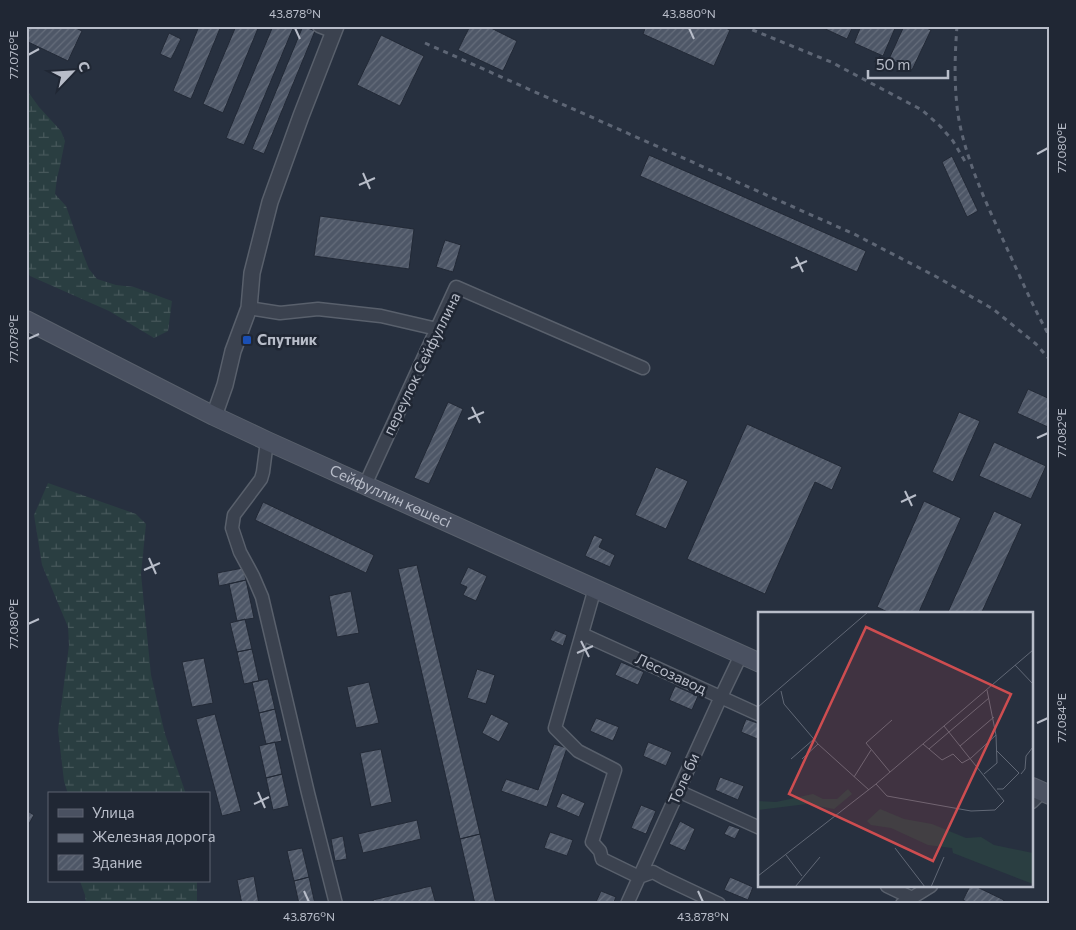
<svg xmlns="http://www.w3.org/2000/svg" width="1076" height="930" viewBox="0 0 1076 930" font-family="Commissioner,sans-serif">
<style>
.wetland{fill:url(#wetland-marsh)}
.building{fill:url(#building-hatch);stroke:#222936}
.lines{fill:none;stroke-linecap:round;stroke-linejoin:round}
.minor-casing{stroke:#59606c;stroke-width:15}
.tertiary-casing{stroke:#59606c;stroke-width:18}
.secondary-casing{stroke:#59606c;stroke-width:20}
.minor{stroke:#3b424f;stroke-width:12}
.tertiary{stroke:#3b424f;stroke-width:15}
.secondary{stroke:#4a5161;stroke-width:18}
.rail{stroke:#5e6675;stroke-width:3;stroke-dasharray:5 5;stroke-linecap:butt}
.ticks{fill:none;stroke:#b8bdc9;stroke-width:2}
.transit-dot{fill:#1a4fb4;stroke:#202734;stroke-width:2}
.labels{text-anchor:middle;stroke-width:5;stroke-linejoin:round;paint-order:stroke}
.poi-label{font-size:15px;font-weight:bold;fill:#b8bdc9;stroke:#202734;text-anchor:start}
.street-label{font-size:15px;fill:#b8bdc9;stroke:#202734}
.inset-road{fill:none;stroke:#616876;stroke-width:1}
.view{fill:#ce4d50;fill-opacity:0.15;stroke:#ce4d50;stroke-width:2.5}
.inset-edge{fill:none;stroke:#b8bdc9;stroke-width:2.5}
.neatline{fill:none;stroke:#b8bdc9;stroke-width:2}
.ticks-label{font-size:12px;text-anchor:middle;fill:#b8bdc9}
</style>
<defs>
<pattern id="wetland-marsh" width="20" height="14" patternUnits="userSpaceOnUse" patternTransform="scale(1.25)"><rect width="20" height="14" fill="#2a3e41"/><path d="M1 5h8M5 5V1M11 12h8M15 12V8" fill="none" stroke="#47585b"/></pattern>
<pattern id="building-hatch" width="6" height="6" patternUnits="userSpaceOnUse" patternTransform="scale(1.25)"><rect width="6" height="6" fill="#4e5767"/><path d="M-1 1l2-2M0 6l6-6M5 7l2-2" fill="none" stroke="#656d7b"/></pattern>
</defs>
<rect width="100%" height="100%" fill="#27303f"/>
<path class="wetland" d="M26 89 39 107 61 131 65 141 60 166 57 178 55 194 66 206 83 254 89 269 97 279 116 285 134 287 172 301 168 331 154 338 109 311 30 276 26 270Z
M48 483 136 514 146 524 141 574 151 675 165 734 186 794H68L64 781 58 730 69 645 68 627 42 565 34 515Z
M80 881H197V904H86L85 895Z"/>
<path class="building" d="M26 26H72L82 31 68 61 26 41Z
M199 26H221L191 99 173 91Z
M236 26H259L223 113 203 104Z
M273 26H294L244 145 226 138Z
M303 26 315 31 264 154 252 149Z
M470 26H487L517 41 503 71 458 50Z
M646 26H721L730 30 714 66 643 34Z
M819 26H853L847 39Z
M861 26H896L883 56 854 43Z
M904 26H922L931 30 912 70 889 59Z
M169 33 181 39 171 59 160 54Z
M381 35 424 56 400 106 357 85Z
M649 155 866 251 857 272 640 176Z
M952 156 978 211 967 217 942 162Z
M320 216 414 229 409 269 314 256Z
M445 240 461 245 453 272 436 267Z
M1028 389 1050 399V428L1017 413Z
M448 402 463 409 429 484 414 478Z
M959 412 980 421 953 482 932 472Z
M747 424 842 467 832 490 815 482 765 594 687 559Z
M994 442 1046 466 1031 499 979 476Z
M656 467 688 481 666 529 635 515Z
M924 501 961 518 918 614H892L877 607Z
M263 502 374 555 366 573 255 520Z
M994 511 1022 524 981 614H947Z
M594 535 603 539 599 547 615 555 610 567 585 556Z
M417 565 480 834 460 839 398 569Z
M468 567 487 576 476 601 463 595 467 587 460 584Z
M243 568 246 580 219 586 217 573Z
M246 580 254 618 237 621 229 584Z
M351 591 359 633 337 637 329 596Z
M245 619 252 649 237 652 230 623Z
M555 630 567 635 563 646 550 640Z
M252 649 259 681 244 684 237 652Z
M204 658 213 703 192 707 182 662Z
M621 662 644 672 638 685 615 675Z
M477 669 495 675 486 704 467 698Z
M268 679 275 709 259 713 252 682Z
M369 682 379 723 356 728 347 687Z
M675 686 698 696 692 710 669 700Z
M275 709 282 741 266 744 259 713Z
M215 714 241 811 222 816 196 719Z
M491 714 509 723 499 742 482 733Z
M596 718 619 727 613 741 590 731Z
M746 719 760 724V740L741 732Z
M275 742 282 774 266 778 259 746Z
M648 742 672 752 666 766 643 756Z
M554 744 567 748 547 807 501 791 506 779 538 790Z
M381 749 392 802 371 807 360 753Z
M282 774 289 806 273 810 266 778Z
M720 777 744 786 738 800 715 790Z
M562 793 585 803 579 817 556 807Z
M641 805 656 811 646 834 631 828Z
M26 810 34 815 26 829Z
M417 820 421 839 363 853 358 834Z
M680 821 695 829 685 851 669 844Z
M729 825 740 829 735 839 724 834Z
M550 832 573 840 567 856 544 848Z
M480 834 496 904H475L460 839Z
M343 836 347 859 335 861 331 839Z
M302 848 309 877 294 881 287 851Z
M254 876 259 904H242L237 880Z
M309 877 315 904H299L294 881Z
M730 877 753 887 748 900 724 890Z
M431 886 436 904H374L373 900Z
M970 886H975L1004 900 1002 904H970L963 900Z
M601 891 616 897 613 904H595Z"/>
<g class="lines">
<g class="minor-casing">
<path id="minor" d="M319 26 334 32
M249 308 280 313 318 309 381 316 437 329
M267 441 263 472 261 479 234 515 232 528 240 552 253 576 262 597 308 793 336 904
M365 485 456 287 643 368
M595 588 555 728 578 751 615 770 592 842 600 851 602 859 639 877 653 872 664 878 719 904
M582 634 760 715
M678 791 760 828
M1032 802 1042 792
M887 886 912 898
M627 904 719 701 741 655
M902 904 931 886"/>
</g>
<g class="tertiary-casing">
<path id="tertiary" d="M214 416 225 385 233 351 249 308 252 273 270 202 301 116 336 26"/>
</g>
<g class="secondary-casing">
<g id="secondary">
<path id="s1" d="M26 320 214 416 267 441 760 663"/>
<path d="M1032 787 1050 795"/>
</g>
</g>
<use href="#minor" class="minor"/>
<use href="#tertiary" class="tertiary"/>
<use href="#secondary" class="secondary"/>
<path class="rail" d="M743 26 831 62 922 110 940 126 953 141 966 163
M957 26C955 53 954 79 957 106 962 155 990 211 1010 255 1023 283 1035 311 1050 337
M425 43 854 234 935 276 993 309 1036 344 1050 360"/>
</g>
<path class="ticks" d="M295 28 300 39M689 28 694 39M28 55 39 49M1037 154 1048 148M363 173 370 189M359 185 375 178M796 257 803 272M791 268 807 261M28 339 39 334M472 407 480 423M468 419 484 412M1037 438 1048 433M905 491 912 506M901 502 916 495M149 558 156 574M144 570 160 563M28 624 39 619M581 641 589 657M577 653 593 646M1037 723 1048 718M258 792 265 808M254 804 269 797M304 891 309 902M698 891 703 902"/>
<rect class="transit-dot" x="242" y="335" width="10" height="10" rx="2.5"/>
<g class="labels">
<g class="poi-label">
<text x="257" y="345">Спутник</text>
</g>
<g class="street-label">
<text transform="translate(422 364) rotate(-64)" y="5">переулок Сейфуллина</text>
<text dy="5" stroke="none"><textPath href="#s1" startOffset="405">Сейфуллин көшесі</textPath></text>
<text transform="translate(671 674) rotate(25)" y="5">Лесозавод</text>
<text transform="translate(684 779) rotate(-66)" y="5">Толе би</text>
</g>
</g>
<g transform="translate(758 612)">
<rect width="275" height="275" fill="#27303f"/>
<path d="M90 177 94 182 76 197 49 192 0 198V189L18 190 55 182 65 187H79ZM122 197 146 207 174 212 208 226 223 225 236 233 275 241V272L195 241 194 236 170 233 133 216 113 213 109 209Z" fill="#2a3e41"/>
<path class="inset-road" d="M257 53 275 72M23 79 26 92 60 132 111 178M0 95 110 0M165 132 184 148 195 142 204 151 213 146 238 123 229 78M202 134 236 105M171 137 231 86M238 138 261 161 245 177H239M33 147 56 127M44 147 60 132M132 160 108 131 134 108M226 162 239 151 238 123M263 162 267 157 268 144 275 135M96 165 113 138M118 172 129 184 213 199 237 198 246 189 186 114M137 236 167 275M28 243 44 264M0 264 118 172 275 38M37 275 62 245M173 275 186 245"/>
<path class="view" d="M108 15 253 82 175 249 31 182Z"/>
<rect width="275" height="275" class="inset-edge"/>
</g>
<rect width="1076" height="930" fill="none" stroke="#202734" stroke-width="55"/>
<rect x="48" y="792" width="162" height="90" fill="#202734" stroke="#5d6370"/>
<rect x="58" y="809" width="25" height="8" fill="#4a5161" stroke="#5d6370"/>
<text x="92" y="818" font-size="15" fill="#b8bdc9">Улица</text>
<rect x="58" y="834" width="25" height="8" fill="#5e6675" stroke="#5d6370"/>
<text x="92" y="842" font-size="15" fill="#b8bdc9">Железная дорога</text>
<rect x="58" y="855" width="25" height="15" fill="url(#building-hatch)" stroke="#5d6370"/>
<text x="92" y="868" font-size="15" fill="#b8bdc9">Здание</text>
<g transform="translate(72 72) rotate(65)" stroke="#202734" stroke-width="4" paint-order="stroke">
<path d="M0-4L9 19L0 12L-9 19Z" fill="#b8bdc9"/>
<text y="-8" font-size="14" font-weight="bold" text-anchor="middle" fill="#b8bdc9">С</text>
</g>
<path d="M868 70v8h80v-8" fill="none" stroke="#b8bdc9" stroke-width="2.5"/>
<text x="876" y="70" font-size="15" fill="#b8bdc9" stroke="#202734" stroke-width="4" paint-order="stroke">50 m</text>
<rect x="28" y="28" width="1020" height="874" class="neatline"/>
<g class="ticks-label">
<text x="295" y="18">43.878°N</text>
<text x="689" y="18">43.880°N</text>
<text transform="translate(14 55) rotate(-90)" y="4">77.076°E</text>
<text transform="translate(1062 148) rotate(-90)" y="4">77.080°E</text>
<text transform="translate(14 339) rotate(-90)" y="4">77.078°E</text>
<text transform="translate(1062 433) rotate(-90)" y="4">77.082°E</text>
<text transform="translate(14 624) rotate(-90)" y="4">77.080°E</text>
<text transform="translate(1062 718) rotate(-90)" y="4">77.084°E</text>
<text x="309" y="921">43.876°N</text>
<text x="703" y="921">43.878°N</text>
</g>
</svg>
